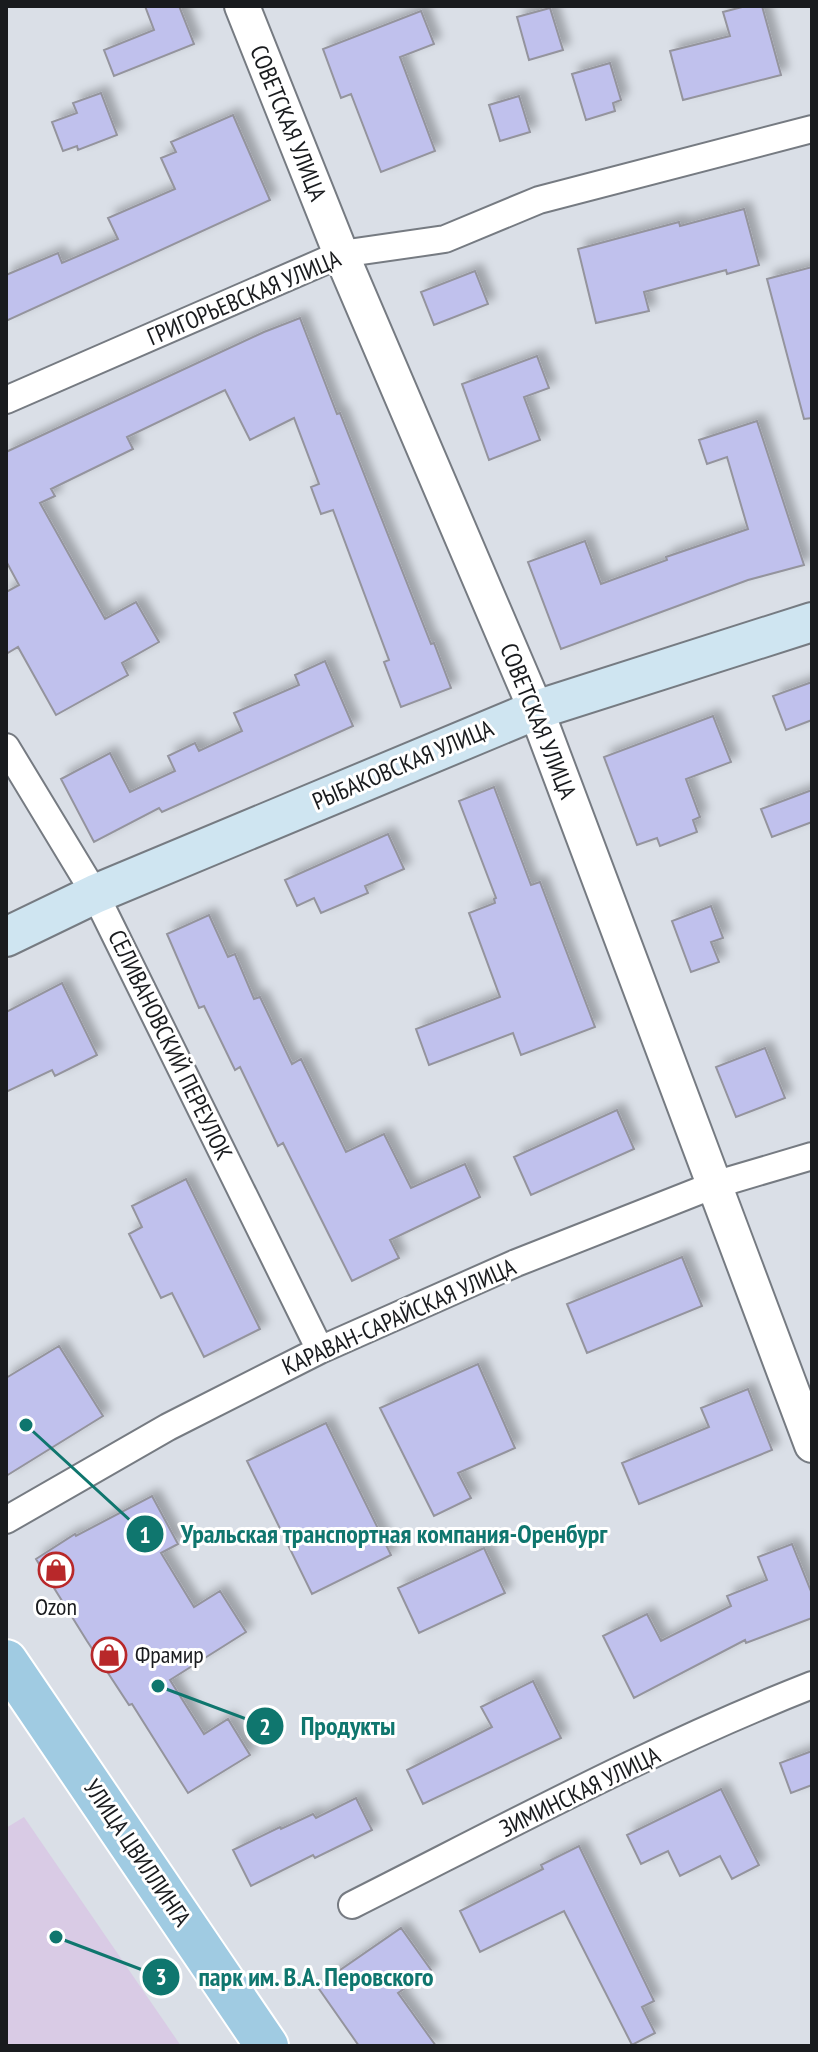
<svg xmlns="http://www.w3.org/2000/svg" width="818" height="2052" viewBox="0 0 818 2052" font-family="'PT Sans Narrow',sans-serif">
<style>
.green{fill:#d9cbe5}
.building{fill:#c0c1ed;stroke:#94949d;stroke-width:2;filter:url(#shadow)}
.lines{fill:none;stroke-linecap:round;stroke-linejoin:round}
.minor-casing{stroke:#767b82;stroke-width:30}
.tertiary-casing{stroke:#767b82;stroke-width:38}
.secondary-casing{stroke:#767b82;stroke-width:42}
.primary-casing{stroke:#fff;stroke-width:46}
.minor{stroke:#fff;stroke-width:26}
.tertiary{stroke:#fff;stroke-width:34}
.secondary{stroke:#cfe5f1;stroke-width:38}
.primary{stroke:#a0cbe2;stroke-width:42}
.labels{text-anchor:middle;stroke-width:6;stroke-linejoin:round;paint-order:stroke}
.street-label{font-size:24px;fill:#191b1e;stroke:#fff}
.poi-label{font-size:24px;fill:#191b1e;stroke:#fff}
.leader{fill:none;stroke:#0f766e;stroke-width:3}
.callout-dot{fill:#0f766e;stroke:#fff;stroke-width:3}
.mark-label{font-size:24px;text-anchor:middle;font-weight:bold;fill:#fff}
.callout-label{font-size:26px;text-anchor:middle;font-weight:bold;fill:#0f766e;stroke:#fff;stroke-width:6;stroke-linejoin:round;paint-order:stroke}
</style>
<defs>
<filter id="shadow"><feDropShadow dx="7" dy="-7" stdDeviation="4" flood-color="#0004"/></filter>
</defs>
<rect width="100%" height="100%" fill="#dadfe7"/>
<path class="green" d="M24 1817 181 2046H6V1828Z"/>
<path class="building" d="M145 6H179L194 44 114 76 104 50 154 30Z
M746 6H762L781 75 683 100 670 51 730 36 723 12Z
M550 8 563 50 529 60 517 17Z
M421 11 434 44 400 57 435 151 381 172 351 94 341 98 323 49Z
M610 63 621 100 613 103 615 111 586 120 572 74Z
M101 93 117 135 78 150 77 146 63 151 52 122 77 113 73 103Z
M519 96 530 132 500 141 489 105Z
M233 115 270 200 6 321V275L58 253 62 263 118 239 108 218 175 189 161 158 176 152 171 142Z
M744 209 759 265 727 274 726 270 644 292 649 311 596 323 578 249 679 222 680 226Z
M812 267V418L804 419 767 279Z
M475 271 488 304 434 325 421 292Z
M300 318 337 414 340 413 431 644 434 643 451 688 401 707 384 662 389 660 333 510 321 514 311 487 319 484 294 418 250 440 225 390 127 437 133 449 51 489 55 496 40 503 105 619 136 602 159 642 122 663 128 675 56 715 18 647 6 654V592L19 585 6 561V452L264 332Z
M537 356 549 388 524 397 540 440 489 460 462 384Z
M757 421 804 565 748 580 561 649 528 562 585 541 601 584 667 560 666 557 748 529 727 457 707 464 699 440Z
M325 661 353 726 162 812 159 808 94 842 61 779 110 753 130 792 175 771 168 756 195 743 199 751 242 731 234 713 299 685 295 675Z
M812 682V720L786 730 773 696Z
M713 716 731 762 686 779 700 817 693 820 697 832 660 846 657 838 637 845 604 757Z
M494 787 531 885 540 882 595 1027 521 1055 513 1033 429 1065 416 1029 500 997 469 913 495 903 494 899 496 898 459 801Z
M812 790V822L772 837 761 809Z
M388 834 404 869 365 886 368 893 321 913 314 898 297 906 285 880Z
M711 906 723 938 711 942 719 962 691 972 672 921Z
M209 915 228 957 235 954 254 999 260 997 292 1064 301 1059 346 1152 384 1134 411 1188 465 1164 480 1197 390 1240 399 1258 352 1281 283 1143 278 1146 240 1067 235 1070 204 1006 199 1008 167 934Z
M62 983 97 1055 55 1076 52 1070 6 1092V1012Z
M765 1048 785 1098 736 1117 716 1067Z
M617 1110 634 1149 531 1195 514 1157Z
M186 1179 260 1329 204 1357 172 1293 161 1298 129 1234 142 1227 132 1206Z
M682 1257 702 1306 587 1353 567 1304Z
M59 1346 103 1416 6 1476V1378Z
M478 1364 515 1448 458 1473 471 1498 434 1516 380 1408Z
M748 1389 772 1450 639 1504 622 1463 709 1427 701 1408Z
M326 1423 391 1555 312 1594 247 1461Z
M152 1496 178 1544 161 1553 194 1607 220 1591 246 1632 170 1680 204 1734 228 1719 250 1755 188 1793 132 1704 129 1705 87 1641 36 1559 75 1534 76 1536Z
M792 1544 812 1594V1618L746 1643 745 1640 634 1698 603 1636 647 1614 661 1641 731 1606 727 1596 767 1580 758 1557Z
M484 1548 505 1593 419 1633 398 1588Z
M533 1681 561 1738 423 1804 407 1770 492 1727 481 1707Z
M812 1751V1785L791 1793 780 1763Z
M721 1789 759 1865 732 1879 720 1856 680 1876 668 1851 641 1864 627 1835Z
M356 1798 372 1830 315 1858 313 1855 251 1886 233 1850 280 1827 281 1829 313 1814 316 1818Z
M579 1846 654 2001 642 2007 655 2033 632 2045 564 1911 480 1952 460 1911 543 1869 541 1865Z
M401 1928 431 1970 398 1993 436 2046H359L317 1986Z"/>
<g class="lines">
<g class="minor-casing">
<path id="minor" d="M6 400 341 254 445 239 539 200 812 129
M6 747 95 894 320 1350
M6 1520 168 1427 320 1350 516 1263 714 1185 812 1156
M352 1905C503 1829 654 1747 812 1685"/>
</g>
<g class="tertiary-casing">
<path id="tertiary" d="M242 6 341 254 536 710 812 1445"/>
</g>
<g class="secondary-casing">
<path id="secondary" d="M6 937 95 894 536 710 812 622"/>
</g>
<g class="primary-casing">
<path id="primary" d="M6 1661 267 2046"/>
</g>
<use href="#minor" class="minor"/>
<use href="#tertiary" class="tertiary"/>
<use href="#secondary" class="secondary"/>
<use href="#primary" class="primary"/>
</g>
<defs>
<g id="shop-ring" transform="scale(1.8)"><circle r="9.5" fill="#fff" stroke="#b8282a" stroke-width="1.5"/><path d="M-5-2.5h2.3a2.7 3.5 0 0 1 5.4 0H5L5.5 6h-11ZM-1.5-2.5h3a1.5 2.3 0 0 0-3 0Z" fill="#b8282a"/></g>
</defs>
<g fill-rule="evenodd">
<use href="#shop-ring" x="56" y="1570"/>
<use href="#shop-ring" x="109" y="1655"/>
</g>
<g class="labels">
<g class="street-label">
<text transform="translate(288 123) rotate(68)" y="8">СОВЕТСКАЯ УЛИЦА</text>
<text transform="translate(244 298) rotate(-23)" y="8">ГРИГОРЬЕВСКАЯ УЛИЦА</text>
<text transform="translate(538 721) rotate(68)" y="8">СОВЕТСКАЯ УЛИЦА</text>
<text transform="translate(403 765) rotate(-23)" y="8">РЫБАКОВСКАЯ УЛИЦА</text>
<text transform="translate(170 1045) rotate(64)" y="8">СЕЛИВАНОВСКИЙ ПЕРЕУЛОК</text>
<text transform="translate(399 1317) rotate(-24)" y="8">КАРАВАН-САРАЙСКАЯ УЛИЦА</text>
<text transform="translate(580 1792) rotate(-26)" y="8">ЗИМИНСКАЯ УЛИЦА</text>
<text transform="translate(137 1853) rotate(56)" y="8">УЛИЦА ЦВИЛЛИНГА</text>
</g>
<g class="poi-label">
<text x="56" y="1615">Ozon</text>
<text x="135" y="1663" text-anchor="start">Фрамир</text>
</g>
</g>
<path class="leader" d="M26 1425L145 1534M158 1686L265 1726M56 1937L161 1977"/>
<g class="callout-dot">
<circle cx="26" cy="1425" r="8"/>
<circle cx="158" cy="1686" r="8"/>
<circle cx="56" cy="1937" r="8"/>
<circle cx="145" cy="1534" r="20"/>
<circle cx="265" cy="1726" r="20"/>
<circle cx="161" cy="1977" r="20"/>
</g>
<g class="mark-label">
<text x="145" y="1543">1</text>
<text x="265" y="1735">2</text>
<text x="161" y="1985">3</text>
</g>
<g class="callout-label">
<text x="394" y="1543">Уральская транспортная компания-Оренбург</text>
<text x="348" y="1735">Продукты</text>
<text x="316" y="1986">парк им. В.А. Перовского</text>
</g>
<rect width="818" height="2052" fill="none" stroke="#191b1e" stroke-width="16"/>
</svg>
